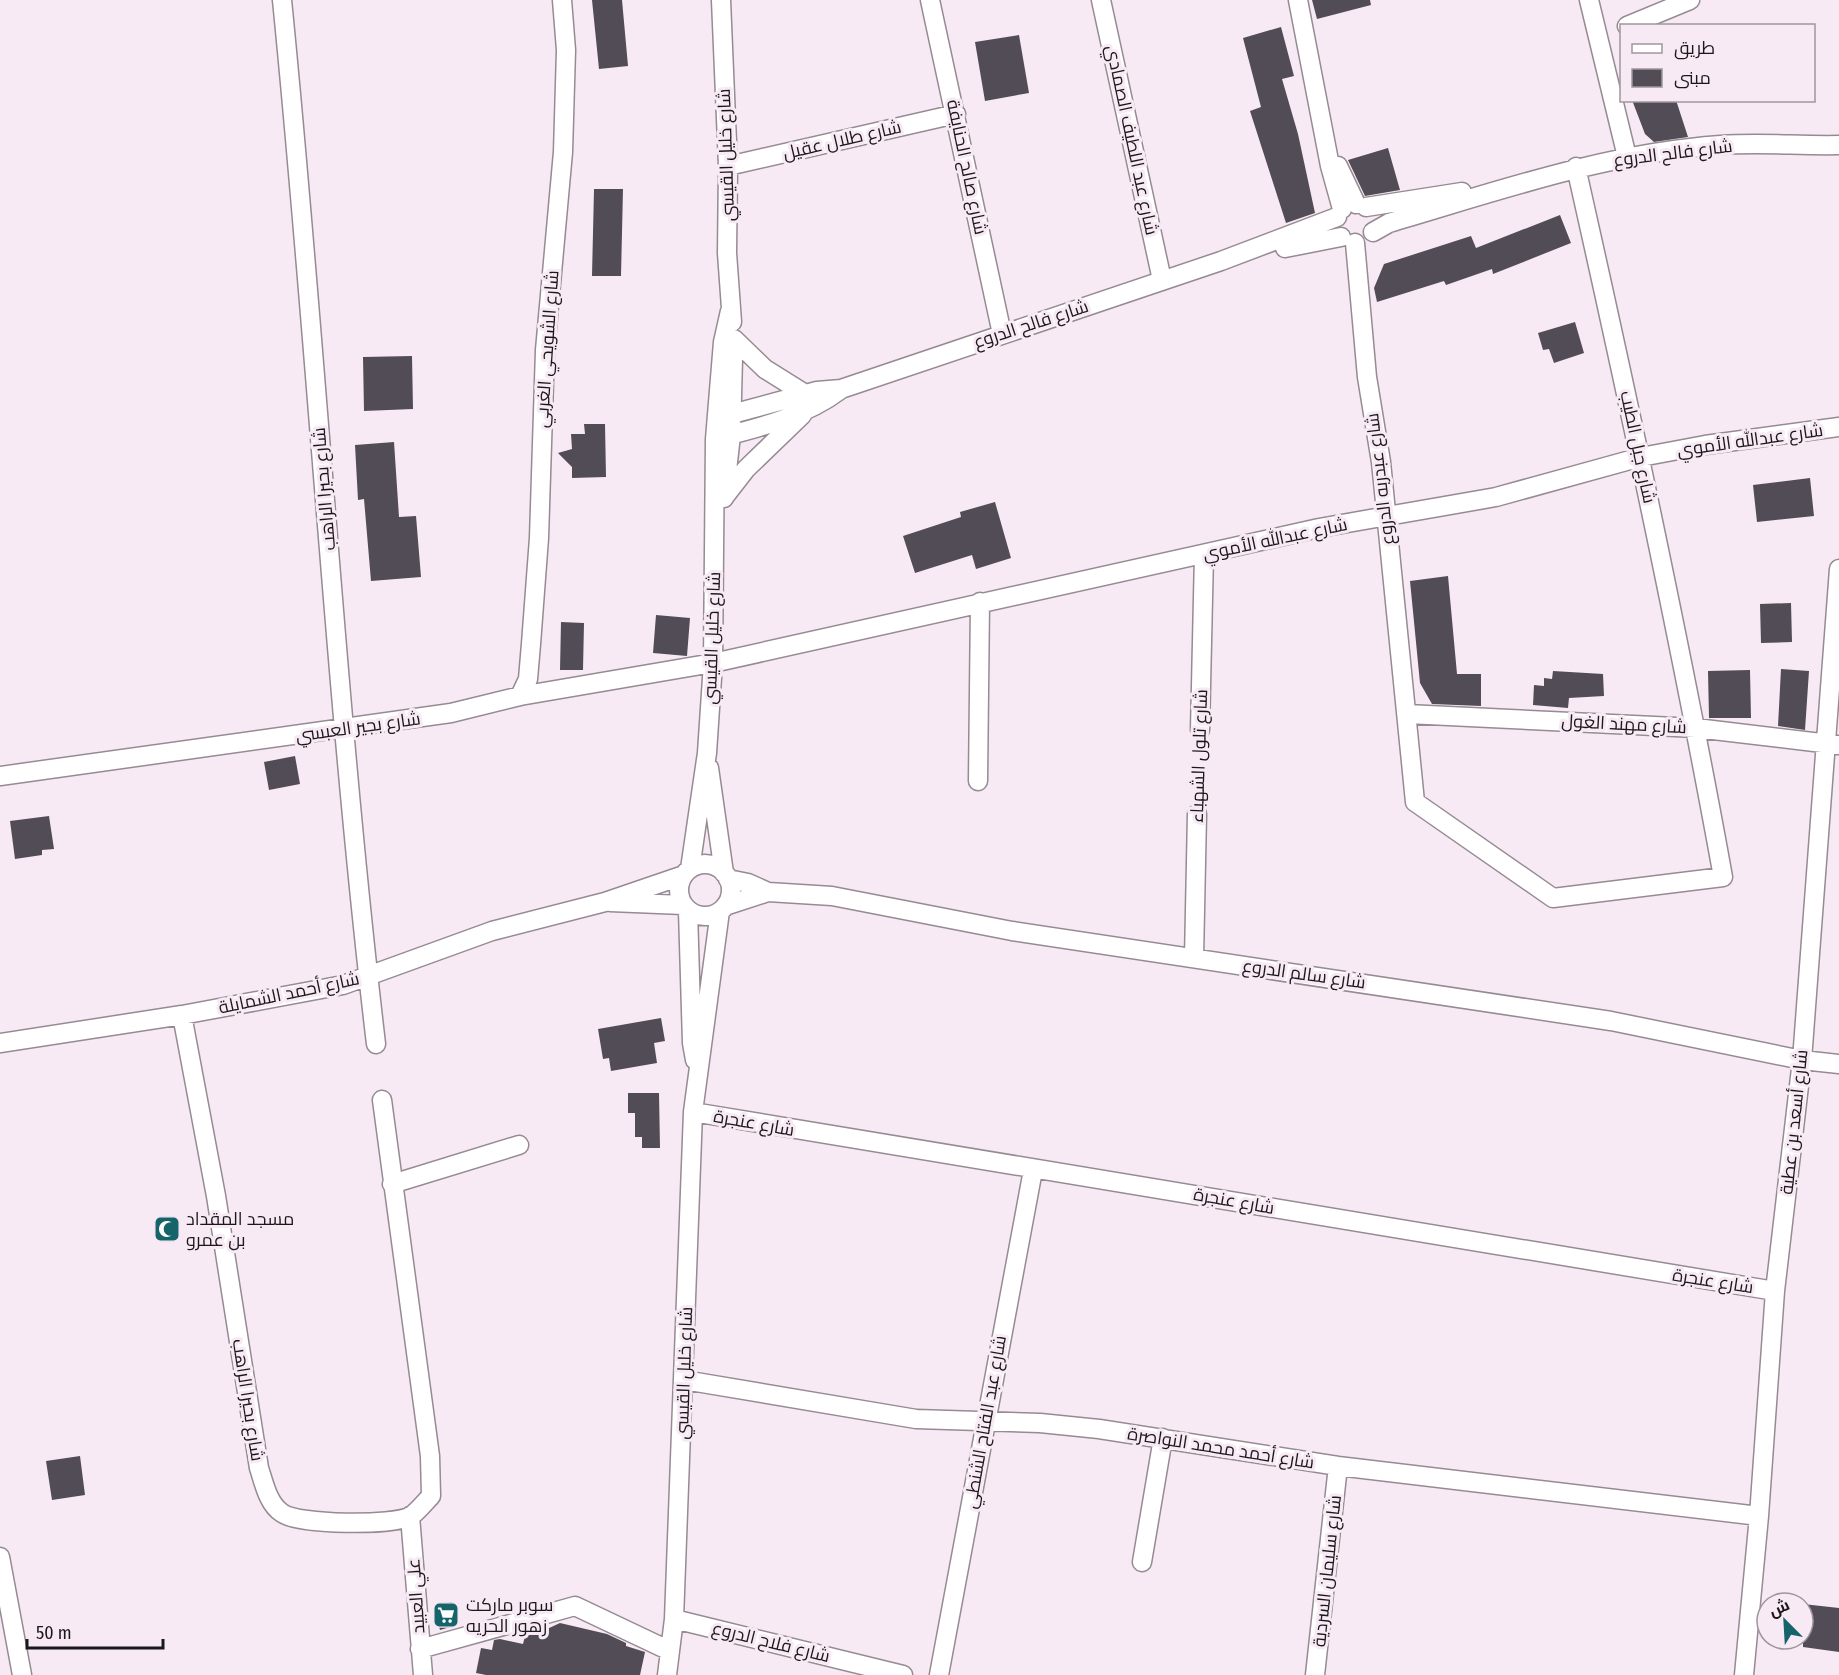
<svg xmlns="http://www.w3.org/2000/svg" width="1839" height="1675" viewBox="0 0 1839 1675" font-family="'Fira Sans Condensed',Cairo,sans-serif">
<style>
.building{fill:#524c57}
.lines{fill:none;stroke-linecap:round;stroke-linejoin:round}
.minor-casing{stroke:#968a93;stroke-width:21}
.path{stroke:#938a91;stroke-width:3;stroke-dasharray:3 4.5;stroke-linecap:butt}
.minor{stroke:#fff;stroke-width:18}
.labels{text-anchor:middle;stroke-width:6;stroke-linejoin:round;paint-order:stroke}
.street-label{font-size:18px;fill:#1b171a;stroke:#f7eaf4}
.poi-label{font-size:18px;fill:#1b171a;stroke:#f7eaf4;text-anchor:start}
</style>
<rect width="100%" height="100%" fill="#f7eaf4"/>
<path class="building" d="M592 0H622L628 66 599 69Z
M1312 0H1370L1371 5 1317 19Z
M1281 27 1294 76 1282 79 1298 134 1315 213 1286 223 1250 111 1261 107 1243 38Z
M1019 35 1029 93 985 101 975 42Z
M1632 100H1676L1688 137 1654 142 1645 134Z
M1388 148 1400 190 1365 196 1348 160Z
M594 189H623L621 276H592Z
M1560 215 1571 243 1493 274 1492 269 1446 285 1444 281 1377 302 1374 288 1384 264 1471 236 1476 248Z
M1575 322 1584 353 1554 363 1549 349 1543 350 1538 333Z
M412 356 413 409 364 411 363 357Z
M584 424H605L606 477 572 478V467L558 453 572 449 571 434H585Z
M394 442 399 517 416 516 421 577 371 581 364 499 358 500 355 445Z
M1810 478 1814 516 1757 522 1753 485Z
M995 502 1011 558 976 569 972 555 915 573 903 536 961 517 960 512Z
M1448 576 1457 674H1481V706L1432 704 1420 683 1410 581Z
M1791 603 1792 642 1761 643 1760 604Z
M656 615 690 618 687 656 653 653Z
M561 622 584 623 583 670H560Z
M1781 669 1809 671 1805 730 1778 726Z
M1750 670 1751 718H1709L1708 671Z
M1553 671 1603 674 1604 696 1569 698 1568 708 1533 705 1534 685 1544 686V678L1552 679Z
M295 756 300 784 269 790 264 762Z
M49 816 54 849 42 850V855L15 859 10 821Z
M661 1018 665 1041 654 1043 657 1063 611 1071 609 1058 603 1059 598 1029Z
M628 1093H659L660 1148H642V1137H635V1113H628Z
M80 1456 85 1495 52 1500 46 1461Z
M452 1602 457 1625 440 1630 434 1606Z
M1803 1604 1839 1608V1652L1803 1647Z
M560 1623 607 1634 626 1643V1646L645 1652 640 1675H486L476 1673 481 1648 492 1650 494 1640 500 1639 523 1644 526 1632 546 1636 547 1629Z"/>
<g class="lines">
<g class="minor-casing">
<path id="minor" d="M282 0C317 348 335 697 376 1044
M721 0 728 166 727 253 732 322
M930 0 1002 334
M1101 0 1162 280
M1298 0 1330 166 1342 209
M1589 0 1627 157
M1627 26 1690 0
M728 166 956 114
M1338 166 1356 204
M1366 207 1462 192
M1373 232 1389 223C1498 191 1606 153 1721 145 1760 142 1800 146 1839 145
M1355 243 1367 377 1381 462 1415 802 1553 898 1723 877C1680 639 1629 403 1576 167
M1285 248 1341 237
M734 339 765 369 805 394
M717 418 817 391 841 389 1221 261 1337 217
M722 437C762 427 807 415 840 390
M725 496 746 469 802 415
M724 498 731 435 733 358
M520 696 528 679 531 644 539 538 545 350 563 152 566 50 562 0
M1407 714 1696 728 1839 745
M1200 730 1204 554
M709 768 724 873
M0 776 451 713 520 696 713 663 1319 528 1496 497 1641 457 1705 445 1839 427
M978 781 980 602
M679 890a26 26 0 1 1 52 0a26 26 0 1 1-52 0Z
M690 869 707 753 713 663 715 439 723 342 730 311
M728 879 748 883 768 892 832 896 1012 931 1611 1021 1802 1060 1839 1064
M610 902 683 905
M725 906 768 892
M688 911 692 1043 695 1060
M1194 958 1197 814
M182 1015 216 1196 259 1468C264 1483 268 1504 282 1513 299 1525 393 1526 411 1516 418 1511 425 1502 431 1496L430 1456 382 1100
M0 1043 182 1015 343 985 492 931 605 902 684 875
M693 1112 1775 1291
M392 1184 519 1145
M684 1380 916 1419 1040 1423 1099 1429 1338 1466 1759 1516
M410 1516 423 1675
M0 1557 22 1675
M1142 1562 1163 1438
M674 1619 903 1675
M420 1649 575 1606 670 1651
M667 1675 674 1619 693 1112 720 911
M939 1675 1033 1170
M1315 1675 1338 1466
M1744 1675 1759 1516 1775 1291 1802 1060 1839 569"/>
</g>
<path class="path" d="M1198 798 1199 747"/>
<use href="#minor" class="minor"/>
</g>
<defs>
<g id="mosque-square" transform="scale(1.35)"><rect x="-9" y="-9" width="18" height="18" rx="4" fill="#15646a" stroke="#f7eaf4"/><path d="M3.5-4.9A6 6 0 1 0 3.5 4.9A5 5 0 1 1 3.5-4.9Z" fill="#fff"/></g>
<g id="supermarket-square" transform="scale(1.35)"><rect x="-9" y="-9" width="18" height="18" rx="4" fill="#15646a" stroke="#f7eaf4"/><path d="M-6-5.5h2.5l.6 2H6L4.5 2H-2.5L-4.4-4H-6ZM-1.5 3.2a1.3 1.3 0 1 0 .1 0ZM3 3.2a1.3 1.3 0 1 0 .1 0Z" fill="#fff"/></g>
</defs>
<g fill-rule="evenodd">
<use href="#mosque-square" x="167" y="1229"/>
<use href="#supermarket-square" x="446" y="1615"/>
</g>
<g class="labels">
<g class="street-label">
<text transform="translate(842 140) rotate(-13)" y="6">شارع طلال عقيل</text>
<text transform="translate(1132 140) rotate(78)" y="6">شارع عبد اللطيف الصمادي</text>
<text transform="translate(1673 153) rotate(-7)" y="6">شارع فالح الدروع</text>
<text transform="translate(726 155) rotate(-92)" y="6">شارع خليل القيسي</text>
<text transform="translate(967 167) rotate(78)" y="6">شارع صالح الحنايفة</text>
<text transform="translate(1031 324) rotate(-18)" y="6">شارع فالح الدروع</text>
<text transform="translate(547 349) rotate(-86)" y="6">شارع الشويحي الغربي</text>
<text transform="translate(1750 440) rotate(-8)" y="6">شارع عبدالله الأموي</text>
<text transform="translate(1638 447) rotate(78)" y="6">شارع جبل الطيب</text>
<text transform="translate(1380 479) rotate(-97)" y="6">شارع عبدربه الدروع</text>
<text transform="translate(324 489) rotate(-95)" y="6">شارع بحيرا الراهب</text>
<text transform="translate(1275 539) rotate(-12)" y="6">شارع عبدالله الأموي</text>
<text transform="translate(712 638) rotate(-88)" y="6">شارع خليل القيسي</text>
<text transform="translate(1624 724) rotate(3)" y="6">شارع مهند الغول</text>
<text transform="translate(358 727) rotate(-8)" y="6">شارع بجير العبسي</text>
<text transform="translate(1199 756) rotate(-88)" y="6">شارع تلول الشهباء</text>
<text transform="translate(1304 974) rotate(8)" y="6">شارع سالم الدروع</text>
<text transform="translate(289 993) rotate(-12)" y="6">شارع أحمد الشمايلة</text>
<text transform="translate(1794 1122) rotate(-84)" y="6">شارع أسعد بن عطية</text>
<text transform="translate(754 1123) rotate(10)" y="6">شارع عنجرة</text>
<text transform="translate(1234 1201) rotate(10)" y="6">شارع عنجرة</text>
<text transform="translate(1713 1281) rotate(9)" y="6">شارع عنجرة</text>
<text transform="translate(684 1373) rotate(-88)" y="6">شارع خليل القيسي</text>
<text transform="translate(248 1400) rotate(81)" y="6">شارع بحيرا الراهب</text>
<text transform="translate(985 1422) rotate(-80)" y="6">شارع عبد الفتاح الشنطي</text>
<text transform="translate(1221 1448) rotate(9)" y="6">شارع أحمد محمد النواصرة</text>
<text transform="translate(1327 1571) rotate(-84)" y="6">شارع سليمان السردية</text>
<text transform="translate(416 1596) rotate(-94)" y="6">علي العبيد</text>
<text transform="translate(771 1642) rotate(14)" y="6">شارع فلاح الدروع</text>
</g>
<g class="poi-label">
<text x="186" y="1225">مسجد المقداد<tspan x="186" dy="21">بن عمرو</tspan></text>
<text x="466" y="1611">سوبر ماركت<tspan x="466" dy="21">زهور الحريه</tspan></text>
</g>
</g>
<rect x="1620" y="24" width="195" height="78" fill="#f7eaf4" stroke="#9f969d" stroke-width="1.5"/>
<rect x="1632" y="44" width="30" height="9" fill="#ffffff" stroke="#9f969d" stroke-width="1.5"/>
<text x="1674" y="54" font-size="18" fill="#1b171a">طريق</text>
<rect x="1632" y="69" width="30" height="18" fill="#524c57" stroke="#9f969d" stroke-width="1.5"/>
<text x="1674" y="84" font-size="18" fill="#1b171a">مبنى</text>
<g transform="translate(1785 1621) rotate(336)"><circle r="28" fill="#f7eaf4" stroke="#9f969d" stroke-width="1.5"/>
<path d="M0-4.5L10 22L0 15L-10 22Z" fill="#15646a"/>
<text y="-9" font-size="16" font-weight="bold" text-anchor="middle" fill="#1b171a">ش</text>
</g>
<path d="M27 1639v9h136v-9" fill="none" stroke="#1b171a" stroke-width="3"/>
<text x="36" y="1639" font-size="18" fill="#1b171a" stroke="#f7eaf4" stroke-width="4.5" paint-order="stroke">50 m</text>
</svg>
